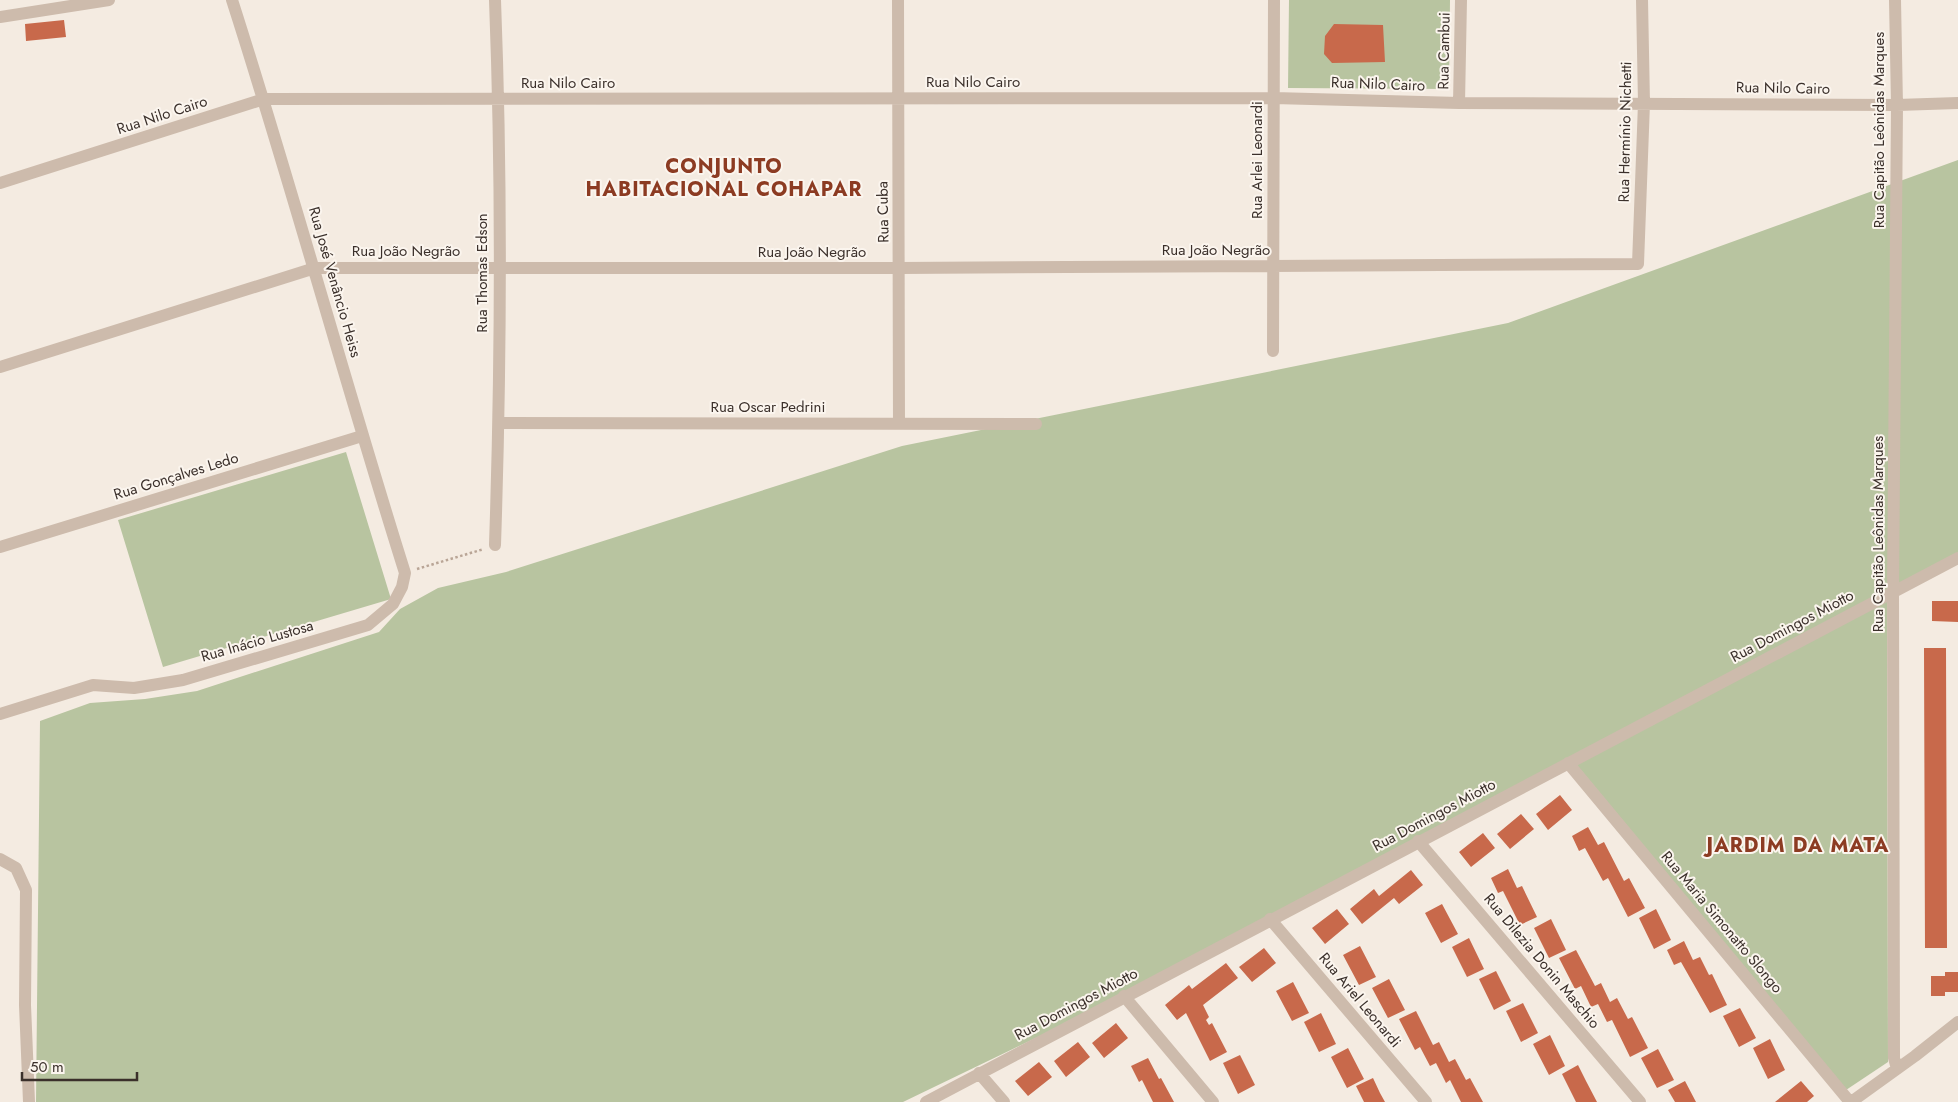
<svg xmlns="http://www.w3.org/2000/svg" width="1958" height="1102" viewBox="0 0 1958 1102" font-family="Jost,sans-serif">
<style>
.green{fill:#b8c4a0}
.building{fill:#c8694b}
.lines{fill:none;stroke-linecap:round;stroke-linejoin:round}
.path{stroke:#b9a596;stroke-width:2.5;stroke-dasharray:2.5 2.5;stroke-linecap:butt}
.minor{stroke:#cdbbac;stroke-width:12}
.labels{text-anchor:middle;stroke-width:4;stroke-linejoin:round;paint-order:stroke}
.street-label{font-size:15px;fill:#3b302b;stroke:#fbf5ee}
.district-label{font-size:20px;font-weight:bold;letter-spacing:1px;fill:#8c3b22;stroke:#fbf5ee}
</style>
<rect width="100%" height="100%" fill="#f4ebe1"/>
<path class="green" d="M1289 0H1450L1449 89 1288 88Z
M1958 160V555L1123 996 903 1102H36L40 721 90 703 145 699 197 691 379 632 400 609 438 588 506 572 902 446 1508 323Z
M346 452 391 599 163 667 118 520Z
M1887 600 1888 1062 1846 1090 1575 763Z"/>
<path class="building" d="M64 20 66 37 26 41 25 24Z
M1334 24 1383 25 1385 62 1332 63 1324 54 1325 36Z
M1932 601H1958V622L1932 621Z
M1924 648H1946L1947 948H1925Z
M1560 795 1572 810 1548 830 1536 814Z
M1521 814 1534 829 1510 849 1497 834Z
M1588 827 1598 845 1604 842 1624 881 1629 878 1645 908 1628 917 1608 878 1603 881 1585 848 1579 851 1572 836Z
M1483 833 1495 848 1471 867 1459 852Z
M1508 869 1517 888 1522 886 1537 917 1520 925 1503 891 1498 893 1491 878Z
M1411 870 1423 885 1399 904 1394 898 1362 924 1350 909 1374 889 1379 896Z
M1442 904 1458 934 1441 943 1425 913Z
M1337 909 1349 924 1325 944 1312 928Z
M1656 909 1671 940 1654 949 1639 918Z
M1551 919 1566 950 1549 958 1534 928Z
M1469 938 1484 969 1467 977 1452 947Z
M1684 941 1693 960 1700 957 1709 975 1712 974 1727 1005 1710 1013 1681 962 1674 965 1667 950Z
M1360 946 1376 977 1359 985 1343 955Z
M1264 948 1276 963 1252 982 1239 967Z
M1576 950 1595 986 1601 983 1610 1002 1617 998 1628 1019 1632 1017 1648 1048 1630 1057 1612 1020 1607 1022 1598 1004 1591 1007 1581 986 1575 989 1559 958Z
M1226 963 1238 978 1203 1005 1209 1017 1206 1020 1209 1025 1212 1023 1227 1052 1210 1061 1186 1013 1177 1020 1165 1005 1189 985 1192 989Z
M1496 971 1511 1001 1494 1010 1479 979Z
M1945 972H1958V992H1945V996H1931V976H1945Z
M1389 979 1405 1010 1388 1018 1372 988Z
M1293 982 1309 1013 1292 1021 1276 991Z
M1523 1003 1538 1033 1521 1042 1506 1011Z
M1740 1008 1756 1038 1739 1047 1723 1016Z
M1416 1011 1433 1045 1439 1042 1449 1062 1455 1059 1466 1080 1470 1078 1483 1102H1461L1450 1080 1446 1083 1436 1063 1430 1066 1420 1047 1415 1050 1399 1019Z
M1321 1013 1336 1044 1319 1052 1304 1022Z
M1116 1023 1128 1038 1104 1058 1092 1043Z
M1550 1035 1565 1066 1549 1075 1533 1044Z
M1770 1039 1785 1070 1768 1079 1753 1048Z
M1078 1042 1090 1057 1066 1077 1054 1061Z
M1348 1048 1364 1079 1347 1088 1331 1057Z
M1658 1049 1674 1080 1657 1088 1641 1058Z
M1240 1055 1255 1085 1238 1094 1223 1063Z
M1148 1058 1159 1079 1161 1078 1174 1102H1153L1142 1080 1139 1082 1131 1066Z
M1039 1062 1052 1077 1028 1096 1015 1081Z
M1578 1065 1586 1081 1597 1102H1576L1562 1074Z
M1373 1078 1380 1093 1385 1102H1364L1356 1086Z
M1685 1081 1696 1102H1675L1668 1090Z
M1801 1081 1814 1096 1807 1102H1775Z"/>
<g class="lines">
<path class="path" d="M417 569 484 549"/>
<path class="minor" d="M898 0 899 424
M1895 0 1897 105 1893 591 1894 1058 1897 1069
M0 17 109 0
M1459 103 1461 0
M0 183 264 99 1274 98 1459 103 1897 105 1958 103
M1273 351 1274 0
M0 367 315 268H900L1638 264 1644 103 1642 0
M499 423 1036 424
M495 545C501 364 502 182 495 0
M0 547 362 436
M0 714 93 685 134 688 183 680 368 625 393 604 402 587 405 573C345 383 293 190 232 0
M1568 763 1850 1102
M1418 841 1640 1102
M0 859 16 868 26 890 25 1005 29 1102
M1270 919 1426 1102
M1124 996 1213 1102
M979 1073 1004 1102
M926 1102 1958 558
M1851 1102 1915 1056 1958 1022"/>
</g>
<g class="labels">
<g class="street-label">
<text transform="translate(1444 51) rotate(-89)" y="5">Rua Cambui</text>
<text x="973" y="87">Rua Nilo Cairo</text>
<text x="568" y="88">Rua Nilo Cairo</text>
<text transform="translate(1378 84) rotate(2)" y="5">Rua Nilo Cairo</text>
<text transform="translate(1783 88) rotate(1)" y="5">Rua Nilo Cairo</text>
<text transform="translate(162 115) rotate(-18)" y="5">Rua Nilo Cairo</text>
<text transform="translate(1879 130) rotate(-90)" y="5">Rua Capitão Leônidas Marques</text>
<text transform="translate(1625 132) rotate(-89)" y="5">Rua Hermínio Nichetti</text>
<text transform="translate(1257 160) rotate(-90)" y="5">Rua Arlei Leonardi</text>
<text transform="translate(883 212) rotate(-91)" y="5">Rua Cuba</text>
<text x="1216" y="255">Rua João Negrão</text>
<text x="406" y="256">Rua João Negrão</text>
<text x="812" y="257">Rua João Negrão</text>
<text transform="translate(482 273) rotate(-90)" y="5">Rua Thomas Edson</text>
<text transform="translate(335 282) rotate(74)" y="5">Rua José Venâncio Heiss</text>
<text x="768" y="412">Rua Oscar Pedrini</text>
<text transform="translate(176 476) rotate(-17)" y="5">Rua Gonçalves Ledo</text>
<text transform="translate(1878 534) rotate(-90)" y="5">Rua Capitão Leônidas Marques</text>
<text transform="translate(1792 626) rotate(-28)" y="5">Rua Domingos Miotto</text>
<text transform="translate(257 641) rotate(-16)" y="5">Rua Inácio Lustosa</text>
<text transform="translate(1434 815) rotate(-28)" y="5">Rua Domingos Miotto</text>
<text transform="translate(1722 922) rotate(50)" y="5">Rua Maria Simonatto Slongo</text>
<text transform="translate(1542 961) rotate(50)" y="5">Rua Dilezia Donin Maschio</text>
<text transform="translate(1360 1000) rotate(50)" y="5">Rua Ariel Leonardi</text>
<text transform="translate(1076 1004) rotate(-28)" y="5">Rua Domingos Miotto</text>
</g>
<g class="district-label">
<text x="724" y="173">CONJUNTO<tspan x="724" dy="23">HABITACIONAL COHAPAR</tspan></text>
<text x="1798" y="852">JARDIM DA MATA</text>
</g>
</g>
<path d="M22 1072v8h115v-8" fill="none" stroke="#3b302b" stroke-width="2.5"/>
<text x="30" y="1072" font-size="15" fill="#3b302b" stroke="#fbf5ee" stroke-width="4" paint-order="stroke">50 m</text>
</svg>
